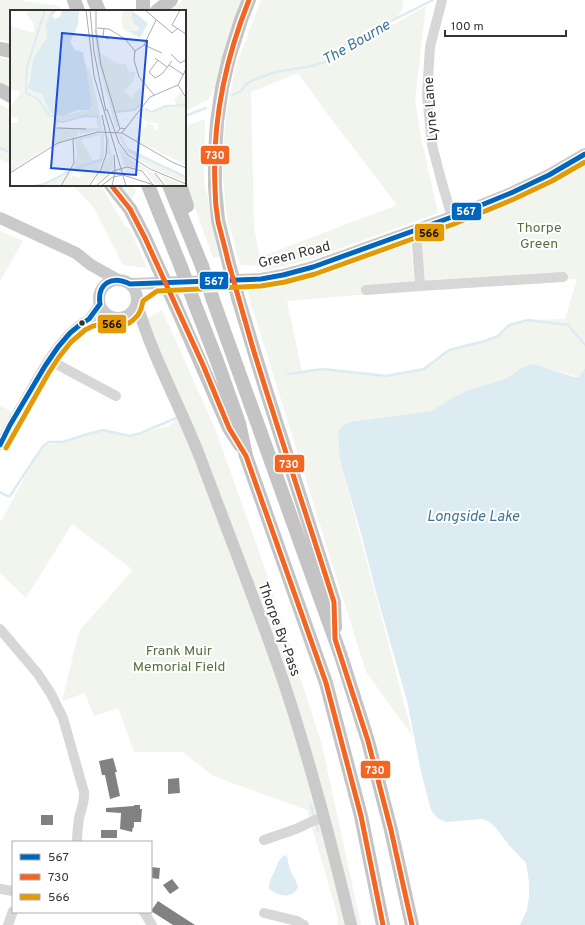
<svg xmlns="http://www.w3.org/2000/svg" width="585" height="925" viewBox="0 0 585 925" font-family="Overpass,sans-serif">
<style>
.green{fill:#f1f5ed;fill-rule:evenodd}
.water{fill:#ddebf3}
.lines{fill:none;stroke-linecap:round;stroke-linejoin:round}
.stream{stroke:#ddebf3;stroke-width:2.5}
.building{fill:#818181}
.minor{stroke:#d7d7d7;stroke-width:10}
.major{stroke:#cacaca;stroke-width:12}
.highway{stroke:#c4c4c4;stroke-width:14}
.highway-bridge{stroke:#c4c4c4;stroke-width:14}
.bus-1-casing{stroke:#fff;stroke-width:8}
.bus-2-casing{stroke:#fff;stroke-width:8}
.bus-3-casing{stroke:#fff;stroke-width:8}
.bus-1{stroke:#0065bd;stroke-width:5}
.bus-2{stroke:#f26522;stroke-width:5}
.bus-3{stroke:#e39a05;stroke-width:5}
.bus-dot{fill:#333;stroke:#fff;stroke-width:1.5}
.labels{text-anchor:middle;stroke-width:4;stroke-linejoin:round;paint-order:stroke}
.street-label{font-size:14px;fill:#333;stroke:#fff}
.park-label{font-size:14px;fill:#56703f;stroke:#fff}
.water-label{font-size:15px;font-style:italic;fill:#3f7597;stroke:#fff}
.inset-river{fill:none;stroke:#ddebf3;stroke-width:2}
.inset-road{fill:none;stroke:#adadad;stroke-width:1}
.view{fill:#1d4ed8;fill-opacity:0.15;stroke:#1d4ed8;stroke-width:2}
.inset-edge{fill:none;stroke:#333;stroke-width:2}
.line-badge{stroke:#fff;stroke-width:1.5}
.badge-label{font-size:11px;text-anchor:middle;font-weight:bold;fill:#fff}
.pale-badge-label{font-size:11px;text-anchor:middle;font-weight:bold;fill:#111}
</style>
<rect width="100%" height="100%" fill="#fff"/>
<path class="green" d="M0 0H18L59 6 61 11H11V42L0 39Z
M183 0H243L239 9 223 53 215 87 208 100 185 111V11H169Z
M261 0H403L402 11 384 30 426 6 415 100 421 137 438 213 314 258 265 271 262 266 240 265 226 212 222 166 226 115 235 69ZM298 73 329 116 397 205 260 257 254 229 251 92Z
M0 58 11 60V89L0 83Z
M0 104 11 111V165L0 159Z
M205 119 204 180 221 257 213 258 185 180V126Z
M585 161V368L579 377 532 364 505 379 468 390 432 411 338 432 339 453 341 464 413 737 366 672 263 342 247 290 283 284 403 243 411 246 415 290 287 301 302 372 323 369 386 376 423 369 449 350 485 341 498 335 509 325 528 320 565 319 577 279 420 286V235L459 225Z
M72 185H101L125 226 130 229 147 268 123 265 94 208Z
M120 185H133L136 191 131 200Z
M0 231 23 241 0 281Z
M162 310 216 431 266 572 322 745 361 925H338L337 914 307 810 213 776 183 752H134L118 708 94 716 85 693 62 701 79 631 133 570 72 524 26 598 0 573V522L2 520 20 486 43 446 63 442 103 430 130 436 169 426 185 411 146 319Z
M0 405 12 412 0 433Z"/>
<path class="water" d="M532 364 537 365 574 377H579L585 368V925H520L527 910 529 896V882L526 863 509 845 496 828 488 821 482 819 446 822 437 818 431 810 421 772 407 701 377 596 362 537 341 464 339 453 338 432 343 426 350 422 432 411 454 397 468 390 505 379 522 368Z
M286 855 287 857 290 870 296 881 298 887C291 900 279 896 269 889 269 881 271 878 275 870 278 864 278 858 286 855Z"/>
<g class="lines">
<path class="stream" d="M233 95 241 91 246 84 253 80 276 72 312 66 325 62 334 53 346 44 370 33 397 18 433 0
M185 116 206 108
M0 148 11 153
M288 374 323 369 386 376 424 369 449 350 485 341 498 336 509 325 528 320 568 325 585 345
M0 492 7 496H10L43 446 49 442H63L84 435 103 430 130 436 141 433 176 418
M311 805 314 818
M316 822 318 831"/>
</g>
<path class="building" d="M113 758 117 772H115L120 796 110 799 105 775H102L99 761Z
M179 778 180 793 168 794V779Z
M134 805H140V809H142L141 822H134V828L133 827 132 832 120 829 121 813 106 812V808L134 806Z
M41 815H53V825H41Z
M101 830H117V838H101Z
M151 867 160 868 159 879 151 878Z
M172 879 179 888 170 894 163 885Z
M158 901 164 905 195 925H173L151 911Z"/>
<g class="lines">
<path class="minor" d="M442 0 430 47 427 95 432 145 442 183 452 217
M413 231 417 244 420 286
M366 290 420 286 563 277
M89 319 100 304
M49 360 116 396
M0 445C10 425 21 407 32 388 45 365 59 340 81 324 89 318 100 317 110 316
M0 629 38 674 51 694 63 718 84 792C85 801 81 810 79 818 78 826 77 834 77 842
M264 840 296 829 315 820 324 818
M0 889 13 891
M144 912 152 925
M264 913 297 921 304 925
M8 925 13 911"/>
<path class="major" d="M0 218 76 253 91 265 118 280
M99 299a19 19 0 1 1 38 0a19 19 0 1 1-38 0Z
M130 284 261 279 283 275 313 267 452 217 511 193 549 175 585 154
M137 304C153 359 181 407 201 460 229 535 259 610 285 686 311 765 332 845 351 925"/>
<path class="highway" d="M74 0 78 11
M94 0 99 11
M143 11V0
M157 11 171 0
M0 49 11 51
M0 90 11 96
M111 185 130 209 145 238 158 267
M148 185 181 267
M169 185 202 266
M180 185 187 206
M229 264 218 220 215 187V154L217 122 222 88 229 58 241 20 249 0
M238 298 265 387 334 602 335 627
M213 300 341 656 368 741 391 830 412 925
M194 302 217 361 239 423 246 456 326 683 361 816 383 925
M175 304 229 428 240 445"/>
<path class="highway-bridge" d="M229 264 238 298
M202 266 213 300
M158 267 175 304
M181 267 194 302"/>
<g class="bus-1-casing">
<path id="bus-1" d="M100 304C97 283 112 275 130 284L261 279 283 275 313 267 452 217 511 193 549 175 585 154
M0 445 10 425 45 366 58 347 70 333 81 324 89 319 100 304"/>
</g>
<g class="bus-2-casing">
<path id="bus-2" d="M249 0C225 60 212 122 215 187 215 198 216 210 218 221 221 234 225 247 228 261 236 289 244 317 252 345 278 431 307 516 334 602L335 639 368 741 391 830 412 925
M111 185 130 209 145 238 203 365 229 428 246 456 326 683 361 816 383 925"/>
</g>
<g class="bus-3-casing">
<path id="bus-3" d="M6 448 48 374 59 357 71 342 85 330 93 326 109 323 115 325H121L129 323 133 320 138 315 141 309 143 301 157 291 261 286 285 282 315 274 454 224 514 199 552 181 585 162"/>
</g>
<use href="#bus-1" class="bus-1"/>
<use href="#bus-2" class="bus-2"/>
<use href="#bus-3" class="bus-3"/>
</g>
<circle class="bus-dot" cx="82" cy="323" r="3.5"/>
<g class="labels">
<g class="street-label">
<text transform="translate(430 109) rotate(-94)" y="5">Lyne Lane</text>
<text transform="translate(294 254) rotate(-14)" y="5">Green Road</text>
<text transform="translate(280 629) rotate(70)" y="5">Thorpe By-Pass</text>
</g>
<g class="park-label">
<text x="539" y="232">Thorpe<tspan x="539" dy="16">Green</tspan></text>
<text x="179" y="655">Frank Muir<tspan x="179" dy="16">Memorial Field</tspan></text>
</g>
<g class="water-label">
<text transform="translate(356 42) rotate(-30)" y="5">The Bourne</text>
<text x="473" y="521">Longside Lake</text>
</g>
</g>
<g transform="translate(10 10)">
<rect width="176" height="176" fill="#fff"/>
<path d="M18 0H41L36 14 37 27 23 49 18 74 32 84 43 104 53 106 82 98 75 53 81 63 93 120 69 124V118H88L86 107 69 106 48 112 46 117 68 118V126L42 135 0 162V113H8V108L0 106V97L11 82 0 79V16L24 23V14L16 3ZM114 0H121L123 13 130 18 129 21 120 19 129 29 113 19 111 8ZM84 20H88L91 44 109 54H116L118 61 126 63 122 73 114 81 122 88 129 78 136 86 125 100 106 101 108 117 106 118 88 53ZM171 83 176 90V155L125 130 138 113 144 116V120H148V113H139L141 109 138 112 129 105 134 98 143 102 156 96H167L164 90ZM83 124H94V146L87 164 75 176H29L60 162H62L60 169 64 165 69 168 71 163 67 161 69 157 64 159 67 145 65 129ZM91 125 90 149 83 151 71 130ZM108 124 111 125 118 138 176 166V172L143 159 116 141ZM98 125 104 158 88 172 85 170 97 148 101 146 97 145ZM108 136 123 151 146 165 154 176 145 174 137 162 130 158 114 156ZM151 165 176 176H157Z" fill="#f1f5ed" fill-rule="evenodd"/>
<path d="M41 0H47L42 6 45 9 50 7 52 0H69L68 15 60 32 65 40 73 42 82 94 80 100H68L53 106 44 105 40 102 32 84 18 79 23 49 37 27 36 14ZM121 0 138 13 130 28 119 20 128 21 130 18 123 13Z" fill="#ddebf3"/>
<path class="inset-river" d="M35 0 17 57 16 83 28 89 40 106H44L47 111 53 112 74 106 89 107M135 99 142 102 155 96 176 95M106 102 124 100 132 94M118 140 176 167M61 160 93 149M23 176 34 174 58 162"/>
<path class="inset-road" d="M76 0 84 66 116 176M80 0 84 42 96 101M86 0V23L91 55 110 119M135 0 162 23 167 19M170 0 162 15 176 24M87 18 99 19 115 29 125 41 124 50 129 67 144 85M94 18 93 27 99 29M134 35 152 43M125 41 134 35 146 10M161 44 170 53 176 50M145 48 157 57M148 50 139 62 145 68 152 64 162 51M159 55 174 65M168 75 176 59M168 75 176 88M97 99 109 133 118 145 140 159 176 174M47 118 76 119M115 119 140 87 168 75M112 123 162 152 176 158M0 163 48 133 88 122 112 123 115 119 111 118 107 122M145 163 155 176M51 176 64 153 63 128M79 176 91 159 96 145 97 130 92 105M86 176 103 161 117 157 132 161 144 176M91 176 103 167 113 165 144 175M102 176 105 162 104 145"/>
<path class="view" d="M52 23 137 31 126 165 41 158Z"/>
<rect width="176" height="176" class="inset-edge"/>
</g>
<g class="line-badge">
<rect x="200" y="145" width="30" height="20" rx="4" fill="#f26522"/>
<rect x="451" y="202" width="31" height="19" rx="4" fill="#0065bd"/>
<rect x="414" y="223" width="31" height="19" rx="4" fill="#e39a05"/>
<rect x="199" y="271" width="30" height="19" rx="4" fill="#0065bd"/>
<rect x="97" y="314" width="30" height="20" rx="4" fill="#e39a05"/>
<rect x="274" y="454" width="31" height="19" rx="4" fill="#f26522"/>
<rect x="360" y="760" width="31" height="19" rx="4" fill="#f26522"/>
</g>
<g class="badge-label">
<text x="215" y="159">730</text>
<text x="466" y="215">567</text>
<text x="214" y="285">567</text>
<text x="289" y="468">730</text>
<text x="375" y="774">730</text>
</g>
<g class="pale-badge-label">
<text x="429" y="237">566</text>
<text x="112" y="328">566</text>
</g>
<rect x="12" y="841" width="140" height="72" fill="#ffffff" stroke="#adadad"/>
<rect x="20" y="854" width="20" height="6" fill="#0065bd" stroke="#adadad"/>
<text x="48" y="861" font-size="12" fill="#333333">567</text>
<rect x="20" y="874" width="20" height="6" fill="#f26522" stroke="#adadad"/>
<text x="48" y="881" font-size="12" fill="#333333">730</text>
<rect x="20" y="894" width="20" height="6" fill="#e39a05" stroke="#adadad"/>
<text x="48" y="901" font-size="12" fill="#333333">566</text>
<path d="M445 30v6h121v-6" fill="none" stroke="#333333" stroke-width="2"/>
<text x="451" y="30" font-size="12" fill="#333333" stroke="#ffffff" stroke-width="3" paint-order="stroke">100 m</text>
</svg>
